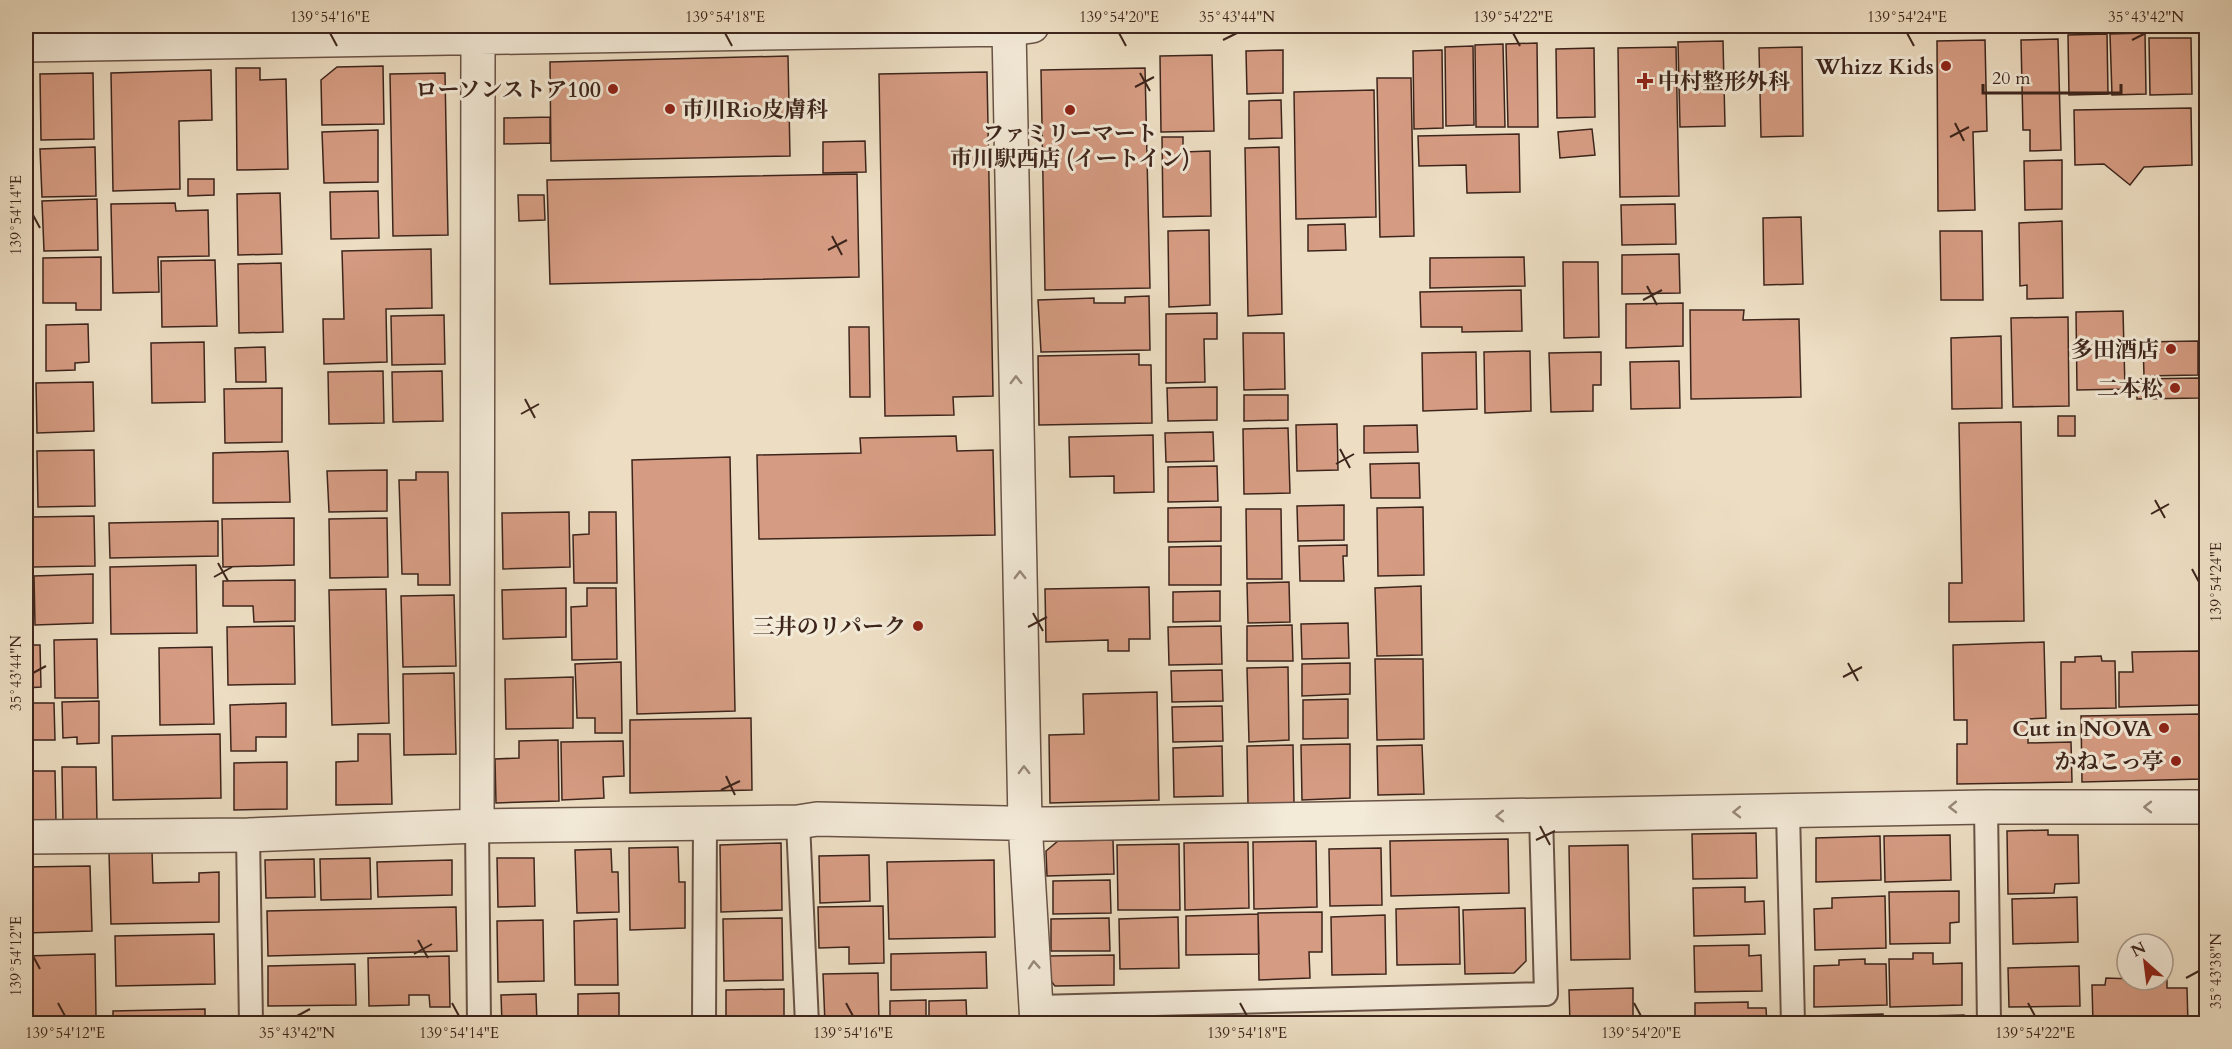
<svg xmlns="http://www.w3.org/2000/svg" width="2232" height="1049" viewBox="0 0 2232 1049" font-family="Cardo,'Noto Serif JP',serif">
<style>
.building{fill:#d69c83;stroke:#3d251c;stroke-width:1.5}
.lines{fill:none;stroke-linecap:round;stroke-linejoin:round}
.service-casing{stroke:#695346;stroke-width:26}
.minor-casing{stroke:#695346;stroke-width:36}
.tertiary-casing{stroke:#695346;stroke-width:36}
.service{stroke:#f3ead8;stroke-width:22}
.minor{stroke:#f3ead8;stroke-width:33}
.tertiary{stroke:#f3ead8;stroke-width:33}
.oneway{stroke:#98887a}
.ticks{fill:none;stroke:#3d251c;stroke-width:2}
.poi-dot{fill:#8f2418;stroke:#f3ead8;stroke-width:2}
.labels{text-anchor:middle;stroke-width:6;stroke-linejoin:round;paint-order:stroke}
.poi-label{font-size:22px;font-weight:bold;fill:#3d251c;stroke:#f3ead8;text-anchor:end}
.neatline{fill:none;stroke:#3d251c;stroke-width:2}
.ticks-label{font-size:15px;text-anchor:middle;fill:#3d251c}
</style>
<rect width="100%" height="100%" fill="#eddec3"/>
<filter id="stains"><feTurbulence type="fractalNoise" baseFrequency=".00333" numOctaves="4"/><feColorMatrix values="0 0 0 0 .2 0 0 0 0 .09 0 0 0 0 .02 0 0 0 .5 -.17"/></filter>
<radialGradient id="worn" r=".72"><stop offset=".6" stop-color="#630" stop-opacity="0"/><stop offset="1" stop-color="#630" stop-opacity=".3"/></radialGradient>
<path class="building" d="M2145 33 2146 94 2112 95 2110 34Z
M2107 34 2108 94 2069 95 2068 35Z
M2149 38H2191L2192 94 2150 95Z
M2058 39 2061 150 2030 151V130H2023L2021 40Z
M1985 40 1987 131 1973 132 1975 210 1938 211 1937 41Z
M1723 41 1725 126 1680 127 1678 42Z
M1537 43 1538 127H1508L1506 44Z
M1503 44 1505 127H1476L1475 45Z
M1473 46 1474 125 1446 126 1445 47Z
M1676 47 1679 196 1620 197 1618 48Z
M1802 47 1803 136 1761 137 1759 48Z
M1594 48 1595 117 1557 118 1556 49Z
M1283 50V93L1247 94 1246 51Z
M1442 50 1443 128 1414 129 1413 51Z
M1212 55 1214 131 1161 132 1160 56Z
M788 56 790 156 551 161 550 62Z
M383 66 384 124 322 125 321 80 337 67Z
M236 68H260V80L286 79 288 169 237 170Z
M1145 68 1150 288 1045 290 1041 70Z
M211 70 212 120 179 121 180 189 113 191 111 73Z
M987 72 993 396 953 397 954 415 885 416 879 74Z
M93 73 94 139 41 140 40 74Z
M445 73 448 235 393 236 390 74Z
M1377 78H1411L1414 236 1380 237Z
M1374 90 1376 217 1296 219 1294 92Z
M1281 100 1282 138 1249 139V101Z
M2191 108 2192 165 2144 167 2130 185 2104 164 2075 165 2074 110Z
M550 117V143L504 144V118Z
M1592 129 1595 155 1560 158 1558 132Z
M378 130V182L324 183 322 132Z
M1519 134 1520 192 1467 193 1466 165 1419 166 1418 136Z
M1162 137H1183V152L1210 151 1211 216 1163 217Z
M865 141 866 172 823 173V142Z
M95 147 96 196 42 197 40 149Z
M1279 147 1282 314 1248 316 1245 148Z
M2062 160V209L2025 210 2024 161Z
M857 174 859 277 550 284 547 180Z
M188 179H214V195L188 196Z
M378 191 379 238 331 239 330 192Z
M280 193 282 254 238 255 237 194Z
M518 195H544L545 220 519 221Z
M97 199 98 250 44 251 42 201Z
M175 203 176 211 208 210 209 256 158 257 159 292 113 293 111 204Z
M1675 204 1676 244 1622 245 1621 205Z
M1801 217 1803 284 1764 285 1763 218Z
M2062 221 2063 298 2027 299V285L2020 286 2019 223Z
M1345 224 1346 250 1308 251V225Z
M1209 230 1210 305 1169 307 1168 231Z
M1940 231H1982L1983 300H1941Z
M431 249 432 308 386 309 387 362 324 364 323 319H344L342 251Z
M1679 254 1680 293 1622 294V255Z
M101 257V310H76V303H43V258Z
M1524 257 1525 286 1430 288V258Z
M215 260 217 326 162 327 161 261Z
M1563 262H1598L1599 337 1564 338Z
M281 263 283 332 239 333 238 264Z
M1521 290 1522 331 1462 332V327H1421L1420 292Z
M1149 296 1150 350 1041 352 1038 300 1094 298V303H1125V297Z
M1683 303V346L1626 348V304Z
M1690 310H1744L1743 320 1799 319 1801 397 1691 399Z
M2123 311 2125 389 2077 390 2076 312Z
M1217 313V339H1204L1205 382 1166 383V314Z
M444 315 445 364 392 365 391 316Z
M2068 317 2069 406 2013 407 2011 318Z
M88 324 89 362 75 363V370L46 371V325Z
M849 327H869L870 397H850Z
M1243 333H1284L1285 389 1244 390Z
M2001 336 2002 408 1952 409 1951 338Z
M2198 341V375L2144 376 2143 342Z
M204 342 205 402 152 403 151 343Z
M265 347 266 382H236L235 348Z
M1530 351 1531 411 1485 413 1484 352Z
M1476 352 1477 409 1423 411 1422 353Z
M1601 352V385H1593V411L1551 412 1549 353Z
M1139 354V365H1151L1152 423 1039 425 1038 356Z
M26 358 28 422 26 423Z
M1679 361 1680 408 1631 409 1630 362Z
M383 371 384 423 329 424 328 372Z
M442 371 443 421 393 422 392 372Z
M2199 378 2200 398 2137 399V379Z
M93 382 94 431 37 433 36 383Z
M1217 387V420L1168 421 1167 388Z
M282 388V442L225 443 224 389Z
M1244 395H1288V420L1244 421Z
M2058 416H2075V436H2058Z
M2021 422 2024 621 1949 622V583H1962L1959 423Z
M1337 424 1338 470 1297 471 1296 425Z
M1417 425 1418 452 1364 453V426Z
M1288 428 1290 493 1244 494 1243 429Z
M1213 432 1214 461 1166 462 1165 433Z
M1153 435 1154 492 1114 493V476L1070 477 1069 437Z
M956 436 957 451 993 450 995 535 759 539 757 455 861 453 860 438Z
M94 450 95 506 38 507 37 451Z
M288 451 290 502 213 503V453Z
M26 456 28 507H26Z
M730 457 735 711 637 714 632 460Z
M1419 463 1420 498H1371L1370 464Z
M1217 466 1218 501 1168 502V467Z
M387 470V511L329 512 327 471Z
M416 472H448L450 585H418V574H402L399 480H416Z
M1344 505V540L1298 541 1297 506Z
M1221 507V541L1168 542V508Z
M1423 507 1424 575 1378 576 1377 508Z
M1246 509H1281L1282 579H1247Z
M569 512 570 567 503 569 502 513Z
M589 512H616L617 583H574L573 535 589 534Z
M94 516 95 566 33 567 32 517Z
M294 518V565L223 567 222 519Z
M387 518 388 577 330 578 329 519Z
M26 520H28L29 571H26Z
M218 521V556L110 558 109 523Z
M1347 545V556H1343L1344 581H1300L1299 546Z
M1221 546V585H1169V547Z
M196 565 197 633 111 634 110 567Z
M93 574V623L35 625 34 576Z
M26 576H29V618H26Z
M295 580V621L254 622 253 606H223V581Z
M1289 582 1290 622 1248 623 1247 583Z
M1421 586 1422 655 1377 656 1375 588Z
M1149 587 1150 639H1129V651H1108V640L1046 642 1045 589Z
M566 588V637L503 639 502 590Z
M587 588H616L617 659 572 660 571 607 587 606Z
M386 589 389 723 332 725 329 590Z
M1220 591V621L1173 622V592Z
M454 595 456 666 403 667 401 596Z
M1348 623 1349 658 1302 659 1301 624Z
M1292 625 1293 661H1247V626Z
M294 626 295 684 228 685 227 627Z
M1221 626 1222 664 1169 665 1168 627Z
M97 639 98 698H55L54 640Z
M2044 642 2046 718 2028 719V743L2071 742 2072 782 1957 784V744H1967V720H1954L1953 645Z
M26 645H40L41 687 26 688Z
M212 647 214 724 160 725 159 648Z
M2199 651 2200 705 2119 707V672H2133L2132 652Z
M2101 656 2102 661H2115L2116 708 2061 709V662H2075V657Z
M1375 659H1423L1424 739 1377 740Z
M621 662 622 733H595V718H577L575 664Z
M1350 663V694L1302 696V664Z
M1288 667 1289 740 1249 742 1247 668Z
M1222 670 1223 701 1172 702 1171 671Z
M454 673 456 754 404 755 403 674Z
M573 677V728L506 729 505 679Z
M1157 692 1159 800 1050 803 1049 735 1084 734 1083 694Z
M1348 699V738L1303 739V700Z
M99 701V743L77 744V737L63 738 62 702Z
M26 703H54L55 740H26Z
M286 703V737H256V751H231L230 705Z
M1222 706 1223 741 1173 742 1172 707Z
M2202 714V779L2082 782 2081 716Z
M751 718 752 790 630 793V720Z
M220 734 221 798 113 800 112 736Z
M358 734H390L392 804 336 805V762L358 761Z
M558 740 559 801 496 803 495 759 519 758V741Z
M623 741 624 776 603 777 604 798 562 800 561 742Z
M1350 744V798L1302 800 1301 745Z
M1293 745 1294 803 1248 804 1247 746Z
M1422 745 1424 794 1378 795 1377 746Z
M1222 746 1223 796 1174 797 1173 748Z
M287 762V809L234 810V763Z
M62 767H96L97 823H63Z
M26 771H55L56 822 26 823Z
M2048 830V835H2078L2079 883 2055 884 2054 893 2008 894 2007 831Z
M1756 833 1757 878 1693 879 1692 834Z
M1950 835 1951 880 1885 882 1884 836Z
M1880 836 1881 880 1816 882V838Z
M1508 839 1509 893 1391 896 1390 841Z
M1113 840 1114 874 1047 876 1046 851 1058 841Z
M1316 841 1317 907 1254 909 1253 842Z
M1248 842 1249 908 1185 910 1184 843Z
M781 843 782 910 721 912 720 845Z
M1179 844 1180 910H1118L1117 845Z
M1628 845 1630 959 1571 960 1569 846Z
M678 847 679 882H685V928L630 930 629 848Z
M1381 848 1382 905 1330 906 1329 849Z
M611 849 612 872H618L619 912 577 913 575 850Z
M152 851 153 883 199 882V873L219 872V922L111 924 109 852Z
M869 855 870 901 820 903 819 856Z
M370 858 371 899 321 900 320 859Z
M497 858H534L535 906 498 907Z
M314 859 315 897 266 898 265 860Z
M452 860V895L378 897 377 862Z
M994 860 995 937 889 939 887 862Z
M90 866 92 931 26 933V867Z
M1110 880 1111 913 1053 914V881Z
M1745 887V902L1764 901 1765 934 1694 936 1693 888Z
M1959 891V922L1950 923V943L1890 944 1889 892Z
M1885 896 1886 948 1815 950 1814 909 1832 908V898Z
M2077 897 2078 942 2013 944 2012 899Z
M883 906 884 963 849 964V947L819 948 818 907Z
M456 907 457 951 268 956 267 911Z
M1459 907 1460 964 1397 965 1396 909Z
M1525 908 1526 961 1514 973 1465 974 1463 910Z
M1322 912V952H1309L1310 978 1259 980 1258 913Z
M1258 914 1259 954 1186 955V916Z
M1385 915 1386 974 1332 975 1331 917Z
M1178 917 1179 968 1120 969 1119 919Z
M782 918 783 980 724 981 723 919Z
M1109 918 1110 951H1051V919Z
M617 919 618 985H575L574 921Z
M543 920 544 981 498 982 497 921Z
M214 934 215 984 116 986 115 936Z
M1749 945V956L1761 955 1762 991 1695 992 1694 946Z
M986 952 987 988 891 990V954Z
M1913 953H1933V964L1962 963V1005L1890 1007 1889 959H1913Z
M95 954 96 1017 26 1019V956Z
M1114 955V985L1055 986 1050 980 1049 956Z
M449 956 450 1007H430L429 995H409V1005L369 1006 368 958Z
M1865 959V964H1886L1887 1005 1814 1007V966L1839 965V960Z
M355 964 356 1005 268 1006V966Z
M2079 966 2080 1006 2009 1007 2008 968Z
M878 973 879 1024H825L823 974Z
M2163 976H2167V988H2187L2188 1024H2093L2092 985H2105L2106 978 2163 980Z
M1633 988V1024H1570L1569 990Z
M784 989V1024H726V990Z
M619 993V1024H578V994Z
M536 994 537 1024H502L501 995Z
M926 1000V1024H890V1001Z
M966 1000 967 1024H929V1001Z
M1748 1002V1008H1766L1767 1024H1695V1003Z
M205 1009V1024H113V1011Z
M1883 1014V1024H1815V1016Z
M1964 1015V1024H1889V1017Z
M361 1016V1024H267V1018Z
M387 1016 388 1024H366V1017Z
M2054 1016 2055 1021H2080V1024H2010L2033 1022 2032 1017Z"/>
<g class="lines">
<g class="service-casing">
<path id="service" d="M1986 807 1989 1024
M1788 811 1793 1024
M798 822 807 1024
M477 826 479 1024
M248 835 251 1024
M1037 1007 1546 994 1541 815
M704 1024 705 822"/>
</g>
<g class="minor-casing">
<path id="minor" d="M26 45 1009 29 1025 822 1037 1024
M477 826 478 35
M26 837 248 835 477 826 798 822 817 819 1052 824 1986 807H2206"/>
</g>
<g class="tertiary-casing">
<path id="tertiary" d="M1009 29 1032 26"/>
</g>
<use href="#service" class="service"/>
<use href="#minor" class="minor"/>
<use href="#tertiary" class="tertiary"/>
</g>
<defs><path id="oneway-chevron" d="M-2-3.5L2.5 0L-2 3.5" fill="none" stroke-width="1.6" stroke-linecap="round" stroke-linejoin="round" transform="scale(1.5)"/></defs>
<g class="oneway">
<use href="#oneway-chevron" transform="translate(1016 380) rotate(-91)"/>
<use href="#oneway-chevron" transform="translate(1020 575) rotate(-91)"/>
<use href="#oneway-chevron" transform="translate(1024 770) rotate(-91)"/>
<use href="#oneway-chevron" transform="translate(1953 807) rotate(179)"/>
<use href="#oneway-chevron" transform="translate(2148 807) rotate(-180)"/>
<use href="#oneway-chevron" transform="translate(1737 812) rotate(179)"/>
<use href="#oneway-chevron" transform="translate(1500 816) rotate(179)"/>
<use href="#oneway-chevron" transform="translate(1034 965) rotate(-94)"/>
</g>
<path class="ticks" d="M330 33 337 46M725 33 732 46M1119 33 1126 46M1513 33 1520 46M1907 33 1914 46M1223 40 1237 33M2132 40 2146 33M1140 73 1150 91M1135 87 1154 77M1955 123 1964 141M1950 137 1969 127M33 215 40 228M832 236 842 255M828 250 847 240M1647 286 1657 305M1643 300 1662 290M525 399 535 418M521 414 539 404M1340 449 1350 468M1336 464 1354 454M2155 500 2165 518M2151 514 2169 504M218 563 228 581M2192 569 2199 582M214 577 232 567M1033 613 1043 631M1028 627 1047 617M1848 663 1858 681M33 673 46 666M1843 677 1862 667M726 776 735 795M721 790 740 781M1540 826 1550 845M1536 840 1555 831M418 940 428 958M414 954 432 944M33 956 40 969M2186 978 2199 971M58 1003 65 1016M452 1003 459 1016M846 1003 853 1016M1240 1003 1247 1016M1634 1003 1641 1016M2028 1003 2035 1016M297 1016 310 1009"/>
<g class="poi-dot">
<circle cx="1946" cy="66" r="6"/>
<path d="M1642 72h6v6h6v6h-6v6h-6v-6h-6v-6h6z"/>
<circle cx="613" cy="89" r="6"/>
<circle cx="670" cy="109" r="6"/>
<circle cx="1070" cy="110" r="6"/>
<circle cx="2171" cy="349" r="6"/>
<circle cx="2175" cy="388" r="6"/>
<circle cx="918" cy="626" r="6"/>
<circle cx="2164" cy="728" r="6"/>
<circle cx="2176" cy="761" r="6"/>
</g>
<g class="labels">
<g class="poi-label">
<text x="1934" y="74">Whizz Kids</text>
<text x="1658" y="89" text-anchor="start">中村整形外科</text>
<text x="601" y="97">ローソンストア100</text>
<text x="682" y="117" text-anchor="start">市川Rio皮膚科</text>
<text x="1070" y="141" text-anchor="middle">ファミリーマート<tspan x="1070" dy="25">市川駅西店 (イートイン)</tspan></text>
<text x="2159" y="357">多田酒店</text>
<text x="2163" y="396">二本松</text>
<text x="906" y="634">三井のリパーク</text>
<text x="2152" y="736">Cut in NOVA</text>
<text x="2164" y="769">かねこっ亭</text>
</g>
</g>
<rect width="2232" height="1049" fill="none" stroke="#eddec3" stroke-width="66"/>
<g transform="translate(2145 962) rotate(332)"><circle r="28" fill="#f3ead8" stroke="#aa9b8d" stroke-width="1.5"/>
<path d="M0-4.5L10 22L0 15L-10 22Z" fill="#8f2418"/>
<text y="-9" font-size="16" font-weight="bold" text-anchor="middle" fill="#3d251c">N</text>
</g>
<path d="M1983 84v9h138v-9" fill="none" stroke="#3d251c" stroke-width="3"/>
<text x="1992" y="84" font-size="18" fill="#3d251c" stroke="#f3ead8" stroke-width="4.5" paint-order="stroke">20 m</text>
<rect x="33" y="33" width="2166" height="983" class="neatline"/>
<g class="ticks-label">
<text x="330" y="22">139°54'16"E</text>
<text x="725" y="22">139°54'18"E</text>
<text x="1119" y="22">139°54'20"E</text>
<text x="1237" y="22">35°43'44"N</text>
<text x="1513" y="22">139°54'22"E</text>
<text x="1907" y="22">139°54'24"E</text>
<text x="2146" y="22">35°43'42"N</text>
<text transform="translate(16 215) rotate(-90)" y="5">139°54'14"E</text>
<text transform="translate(2216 582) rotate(-90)" y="5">139°54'24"E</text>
<text transform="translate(16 673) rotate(-90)" y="5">35°43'44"N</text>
<text transform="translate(16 956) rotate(-90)" y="5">139°54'12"E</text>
<text transform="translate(2216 971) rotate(-90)" y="5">35°43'38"N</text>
<text x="65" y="1038">139°54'12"E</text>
<text x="297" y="1038">35°43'42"N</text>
<text x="459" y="1038">139°54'14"E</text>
<text x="853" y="1038">139°54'16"E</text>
<text x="1247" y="1038">139°54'18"E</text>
<text x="1641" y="1038">139°54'20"E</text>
<text x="2035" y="1038">139°54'22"E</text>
</g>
<rect width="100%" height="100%" filter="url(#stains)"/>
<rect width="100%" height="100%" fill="url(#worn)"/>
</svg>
